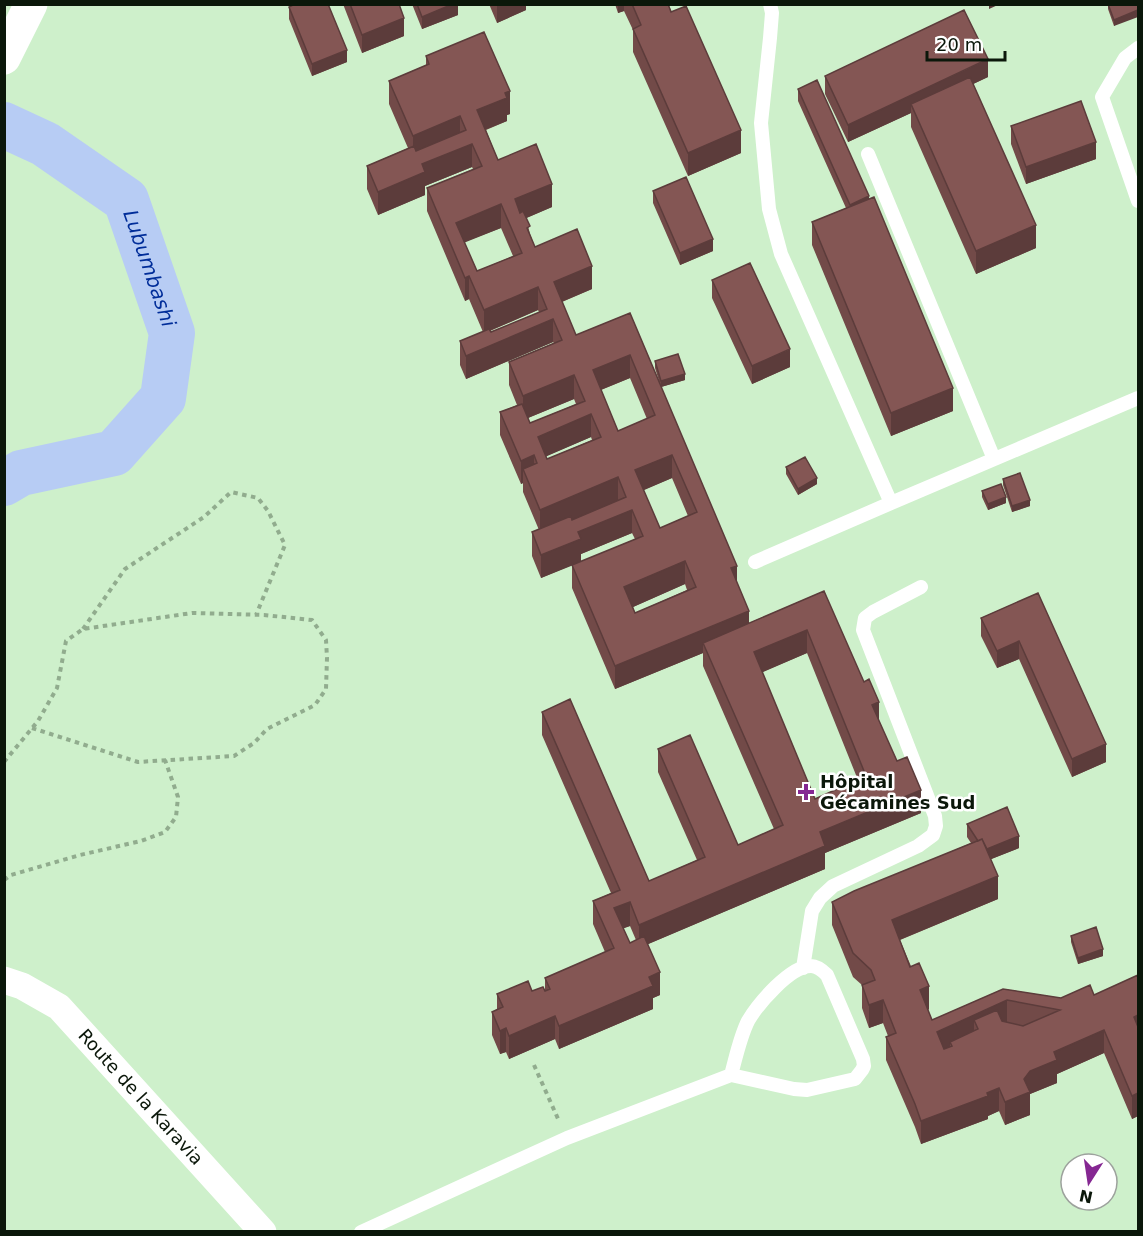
<svg xmlns="http://www.w3.org/2000/svg" width="1143" height="1236" viewBox="0 0 1143 1236" font-family="'DejaVu Sans',sans-serif">
<style>
.lines{fill:none;stroke-linecap:round;stroke-linejoin:round}
.river{stroke:#b7ccf4;stroke-width:46}
.path{stroke:#91ac8e;stroke-width:4;stroke-dasharray:4.5 4.5;stroke-linecap:butt}
.lane{stroke:#fff;stroke-width:14}
.street{stroke:#fff;stroke-width:27}
.highway{stroke:#fff;stroke-width:33}
.wall{fill:#724a48;fill-rule:evenodd}
.shaded-wall{fill:#5c3c3b}
.building{fill:#845654;stroke:#5c3c3b;stroke-width:1.5;fill-rule:evenodd}
.poi-dot{fill:#852792;stroke:#fff;stroke-width:2}
.labels{text-anchor:middle;stroke-width:5;stroke-linejoin:round;paint-order:stroke}
.poi-label{font-size:18px;font-weight:bold;fill:#0b170a;stroke:#fff;text-anchor:start}
.street-label{font-size:18px;fill:#0b170a;stroke:#fff}
.water-label{font-size:20px;font-style:italic;fill:#002d99;stroke:#fff}
</style>
<rect width="100%" height="100%" fill="#cef0cb"/>
<g class="lines">
<path class="river" id="s1" d="M4 125 45 144 126 200 172 333 163 398 114 453 21 473 4 483"/>
<path class="path" d="M83 629 125 569 204 517 231 492 258 498 268 511 285 545 256 615
M4 762 38 721 57 688 66 641 83 629 192 613 264 615 312 620 326 640 327 658 326 689 315 705 267 729 254 743 234 756 138 762 32 728
M4 880 11 875 80 855 141 841 165 832 176 817 178 797 165 760
M534 1065 559 1121"/>
<path class="lane" d="M770 4 772 13 770 38 761 123 769 209 781 254 891 503 1138 398
M1138 48 1125 58 1102 97 1138 201
M868 154 994 459
M755 562 891 503
M803 968 812 911 820 898 833 886 918 846 933 835 936 826 935 816 863 630 865 618 873 612 921 587
M361 1232 567 1138 731 1075 794 1089 807 1090 855 1079 862 1070 864 1066 863 1059 827 975C822 970 817 966 811 966 790 966 758 1004 748 1021 740 1037 736 1057 731 1075"/>
<path class="street" id="s2" d="M4 980 22 986 59 1007 263 1232"/>
<path class="highway" d="M4 58 31 4"/>
</g>
<path class="wall" d="M343 4H399L404 36 362 53Z
M412 4H458V15L422 29Z
M489 4H526V10L497 23Z
M615 4H668L741 153 688 176 633 52V30L624 11 618 13Z
M1108 4H1138L1114 26 1108 9Z
M289 7 347 62 312 76 289 19Z
M426 56 510 114 507 115V121L486 130 498 160 552 207 526 218 530 234 535 247 592 289 562 302 576 335 630 313 659 381 655 368V361L685 380 661 387 737 584 749 623 824 591 879 722 921 813 825 853V869L648 944 660 995 653 998V1009L559 1049 555 1039 509 1059 506 1052 500 1054 492 1035V1012L497 1009V994L545 991V978L605 952 593 924V901L611 893 542 735V712L649 881 697 860 658 772V749L738 845 774 829 703 666V653L615 689 572 588V565L541 578 532 556V532L539 530 523 492V483L521 484 500 435V412L517 405 509 385V362L554 343 553 342 466 379 460 365V341L483 332 469 299 465 301 427 211V188L473 169 472 167 425 186V195L378 215 367 189V166L408 148 389 104V81L426 65ZM501 228 513 256 477 271 464 242ZM538 310 539 312 491 332 490 331ZM630 378 647 419 618 431 601 390ZM574 399 576 404 530 423 528 418ZM591 437 592 440 547 459 546 456ZM672 478 688 516 660 528 643 490ZM632 533 635 539 581 562V554ZM685 584 687 590 635 613 633 607ZM807 653 858 780 815 799 762 672ZM630 926 636 940 630 943 623 928Z
M825 76 988 77 973 84 1036 248 976 274 911 127V113L848 142 825 94Z
M798 89 869 199 953 411 891 436 812 245V222L846 208 798 101Z
M1011 126 1096 159 1026 184 1011 144Z
M653 191 713 251 680 265 653 203Z
M712 280 790 367 752 384 712 298Z
M786 467 817 484 798 495 786 474Z
M1003 479 1030 506 1012 512 1003 485Z
M982 491 1006 503 988 510 982 497Z
M1038 593 1106 762 1072 777 1019 659 997 668 981 636V618Z
M967 824 1019 848 991 859 998 899 900 940 929 1009 928 1010 932 1020 1003 989 1061 998 1094 995 1138 975V1116L1132 1119 1104 1053 1057 1074V1083L1030 1094V1115L1005 1125 999 1111 988 1116V1119L921 1144 915 1127 886 1060V1037L888 1036 883 1023 869 1028 862 1008V985L853 977 832 925V902L971 843 967 837Z
M1071 936 1103 956 1078 964 1071 942Z"/>
<path class="shaded-wall" d="M453 4H458V15L422 29V17Z
M499 4H526V10L497 23V5Z
M618 4H624V11L618 13Z
M989 4H1000L989 9Z
M1138 10V17L1114 26V20Z
M404 18V36L362 53V35Z
M347 50V62L312 76V64Z
M988 59V77L914 112 911 104V113L848 142V125Z
M510 91V114L507 115V121L477 133V110L505 93Z
M460 116V139L413 159V136Z
M741 130V153L688 176V153Z
M1096 142V159L1026 184V167Z
M472 144V167L425 186V195L378 215V192L422 164Z
M552 184V207L515 223V199Z
M869 196V208L850 217V205Z
M501 204V228L456 246V223Z
M1036 225V248L976 274V251Z
M713 239V251L680 265V253Z
M592 266V289L554 305V282Z
M469 276V299L465 301V278Z
M538 287V310L484 333V310Z
M553 319V342L466 379V356Z
M790 349V367L752 384V366Z
M630 355V378L593 393V370Z
M685 374V380L661 387V381Z
M574 375V399L523 420V396Z
M953 388V411L891 436V413Z
M591 414V437L538 460V437Z
M534 455V478L523 469V483L521 484V461Z
M672 455V478L635 494V470Z
M618 477V501L540 533V510Z
M817 478V484L798 495V489Z
M1006 497V503L988 510V504Z
M1030 500V506L1012 512V506Z
M632 510V533L581 554V562L541 578V555L578 532Z
M685 561V584L624 611V587Z
M737 566V589L731 568Z
M749 611V634L703 643V653L615 689V666Z
M807 630V653L754 676V652Z
M1019 641V659L997 668V651Z
M879 702V725L872 705Z
M1106 744V762L1072 777V759Z
M921 790V813L825 853V869L639 948V925L820 832Z
M1019 836V848L984 862V850Z
M998 876V899L892 943V920Z
M630 902V926L614 932V908Z
M1103 949V956L1078 964V958Z
M660 972V995L653 998V1009L559 1049V1026L649 977Z
M929 986V1009L920 1013V990Z
M883 1000V1023L869 1028V1005Z
M1007 1000V1023L978 1029 974 1020V1038L952 1046 950 1042V1049L937 1055V1032Z
M1138 1015V1038L1134 1017Z
M555 1016V1039L509 1059V1036Z
M506 1028V1052L500 1054V1031Z
M1104 1030V1053L1057 1074V1083L1030 1094V1115L1005 1125V1102L1024 1079 1030 1071 1054 1052Z
M999 1088V1111L988 1116V1119L921 1144V1121Z
M1138 1093V1116L1132 1119V1096Z"/>
<path class="building" d="M295 4H328L347 50 312 64 289 7Z
M350 4H399L404 18 362 35Z
M417 4H453L422 17Z
M632 4H668L671 12 686 6 741 130 688 153 633 29 641 25Z
M1108 4H1138V10L1114 20Z
M964 10 988 59 848 125 825 76Z
M484 32 510 91 505 93 507 98 477 110 498 160 536 144 552 184 515 199 520 213 523 211 530 226 527 228 535 247 577 229 592 266 554 282 576 335 630 313 737 566 731 568 749 611 615 666 572 565 643 536 632 510 578 532 581 539 541 555 532 532 571 516 572 520 626 497 618 477 540 510 523 469 537 463 534 455 521 461 500 412 522 404 530 423 585 401 574 375 523 396 509 362 562 340 553 319 466 356 460 341 489 329 491 332 547 309 538 287 484 310 469 276 465 278 427 188 482 166 472 144 422 164 425 172 378 192 367 166 414 146 416 151 466 130 460 116 413 136 389 81 429 64 426 56ZM501 204 522 253 477 271 456 223ZM630 355 655 415 618 431 593 370ZM591 414 601 437 547 459 538 437ZM672 455 697 512 660 528 635 470ZM685 561 696 587 635 613 624 587Z
M970 77 1036 225 976 251 911 104Z
M817 80 869 196 850 205 798 89Z
M1081 101 1096 142 1026 167 1011 126Z
M686 177 713 239 680 253 653 191Z
M874 197 953 388 891 413 812 222Z
M750 263 790 349 752 366 712 280Z
M678 354 685 374 661 381 655 361Z
M805 457 817 478 798 489 786 467Z
M1020 473 1030 500 1012 506 1003 479Z
M1001 484 1006 497 988 504 982 491Z
M824 591 864 682 869 679 879 702 872 705 897 761 907 757 921 790 820 832 825 846 639 925 630 902 614 908 630 943 644 936 660 972 649 977 653 986 559 1026 555 1016 509 1036 506 1028 500 1031 492 1012 503 1007 497 994 528 981 532 991 543 987 545 991 550 989 545 978 614 948 593 901 620 890 542 712 570 699 649 881 705 857 658 749 690 735 738 845 783 825 703 643ZM807 630 866 776 815 799 754 652Z
M1038 593 1106 744 1072 759 1019 641 997 651 981 618Z
M1007 807 1019 836 987 849 982 839 978 841 967 824Z
M982 839 998 876 892 920 910 967 919 963 929 986 920 990 932 1020 1003 989 1061 998 1090 985 1094 995 1138 975V1015L1134 1017 1138 1027V1093L1132 1096 1104 1030 1054 1052 1057 1060 1030 1071 1024 1079 1030 1092 1005 1102 999 1088 987 1093 988 1096 921 1121 915 1104 886 1037 896 1033 883 1000 869 1005 862 985 875 980 871 970 853 953 832 902 854 891ZM1007 1000 1060 1010 1023 1026 1002 1021 997 1010 974 1020 978 1029 950 1042 952 1046 944 1049 937 1032Z
M1096 927 1103 949 1078 958 1071 936Z"/>
<path class="poi-dot" d="M803 783h6v6h6v6h-6v6h-6v-6h-6v-6h6z"/>
<g class="labels">
<g class="poi-label">
<text x="820" y="788">Hôpital<tspan x="820" dy="21">Gécamines Sud</tspan></text>
</g>
<g class="street-label">
<text dy="6" stroke="none"><textPath href="#s2" startOffset="183">Route de la Karavia</textPath></text>
</g>
<g class="water-label">
<text dy="7" stroke="none"><textPath href="#s1" startOffset="216">Lubumbashi</textPath></text>
</g>
</g>
<rect width="1143" height="1236" fill="none" stroke="#0b170a" stroke-width="12"/>
<g transform="translate(1089 1182) rotate(192)"><circle r="28" fill="#ffffff" stroke="#9da29d" stroke-width="1.5"/>
<path d="M0-4.5L10 22L0 15L-10 22Z" fill="#852792"/>
<text y="-9" font-size="16" font-weight="bold" text-anchor="middle" fill="#0b170a">N</text>
</g>
<path d="M927 51v9h78v-9" fill="none" stroke="#0b170a" stroke-width="3"/>
<text x="936" y="51" font-size="18" fill="#0b170a" stroke="#ffffff" stroke-width="4.5" paint-order="stroke">20 m</text>
</svg>
